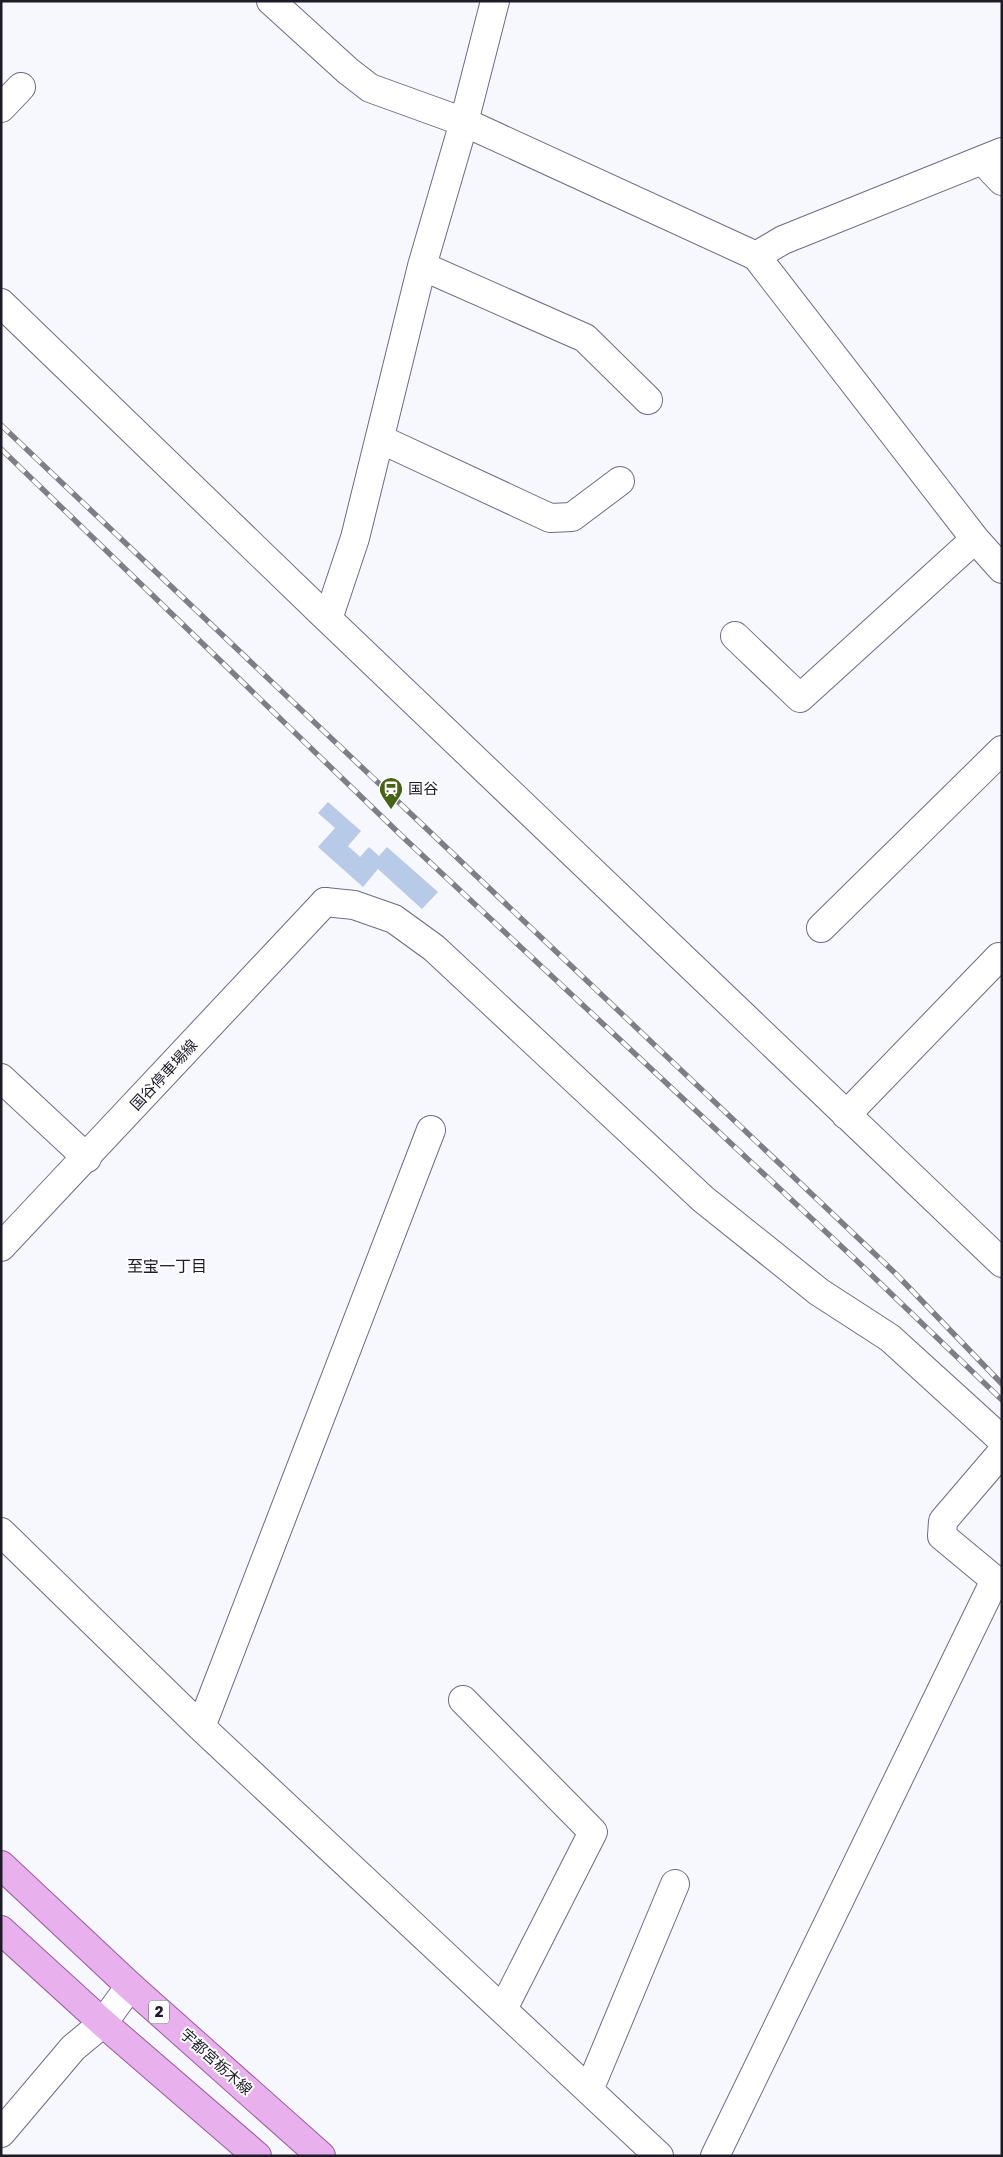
<svg xmlns="http://www.w3.org/2000/svg" width="1003" height="2157" viewBox="0 0 1003 2157" font-family="Rubik,'Noto Sans JP',sans-serif">
<style>
.building{fill:#b7cae7}
.lines{fill:none;stroke-linecap:round;stroke-linejoin:round}
.street-casing{stroke:#6e6a87;stroke-width:30}
.secondary-casing{stroke:#6e6a87;stroke-width:30}
.primary-casing{stroke:#975ba0;stroke-width:30}
.street{stroke:#fff;stroke-width:28}
.secondary{stroke:#fff;stroke-width:28}
.primary{stroke:#e8b1ed;stroke-width:28}
.rail-casing{stroke:#7f7e88;stroke-width:5.5}
.rail{stroke:#fff;stroke-width:4;stroke-dasharray:11;stroke-linecap:butt}
.labels{text-anchor:middle;stroke-width:4;stroke-linejoin:round;paint-order:stroke}
.shield{fill:#fff;stroke:#615f68;stroke-width:1}
.shield-label{font-size:14px;font-weight:bold;fill:#1d1b27}
.poi-label{font-size:15px;fill:#1d1b27;stroke:#fff;text-anchor:start}
.street-label{font-size:15px;fill:#1d1b27;stroke:#fff}
.neighbourhood-label{font-size:16px;fill:#1d1b27;stroke:#fff}
</style>
<rect width="100%" height="100%" fill="#f7f7fe"/>
<path class="building" d="M328 802 361 831 348 846 360 857 369 847 379 856 387 847 438 892 422 909 378 869 363 887 318 847 335 828 318 813Z"/>
<g class="lines">
<g class="street-casing">
<path id="street" d="M271 1 348 71 370 88 464 122 756 256 783 240 1002 152
M495 1 464 122 422 266 355 538 328 619 1002 1263
M1 108 21 87
M982 160 1002 181
M756 256 975 539 1002 569
M422 266 585 338 648 400
M1 303 328 619
M380 439 550 518 572 517 620 481
M735 636 800 698 975 539
M325 902 354 905 394 919 434 948 703 1199 819 1292 890 1338 1002 1440
M821 928 1002 750
M1 1078 87 1158
M846 1115 999 957
M1 1532 201 1727 659 2156
M463 1700 593 1832 503 2009
M201 1727 431 1130
M589 2090 675 1884
M1 2133 73 2048 103 2023 130 1986
M715 2156 995 1580 942 1536 943 1521 1002 1452"/>
</g>
<g class="secondary-casing">
<path id="secondary" d="M1 1247 325 902"/>
</g>
<g class="primary-casing">
<path id="primary" d="M1 1865 130 1986 321 2156
M1 1930 103 2023 257 2156"/>
</g>
<use href="#street" class="street"/>
<use href="#secondary" class="secondary"/>
<use href="#primary" class="primary"/>
<g class="rail-casing">
<path id="rail" d="M1 425 896 1274 1002 1384
M1 449 406 840 857 1261 1002 1400"/>
</g>
<use href="#rail" class="rail"/>
</g>
<defs>
<g id="station-pin" transform="scale(1.25)"><path d="M0 17L-7.5 6A9.5 9.5 0 1 1 7.5 6Z" fill="#466316" stroke="#fff"/><path d="M-3-6H3Q5-6 5-4V2Q5 4 3 4L4.5 6H3L1.5 4h-3L-3 6H-4.5L-3 4Q-5 4-5 2V-4Q-5-6-3-6ZM-3.5-4v3h7v-3ZM-3.5 1v1.5H-2V1ZM2 1v1.5H3.5V1Z" fill="#fff"/></g>
</defs>
<g fill-rule="evenodd">
<use href="#station-pin" x="391" y="789"/>
</g>
<g class="labels">
<rect class="shield" x="149" y="2000.5" width="20" height="23" rx="4"/>
<g class="shield-label">
<text x="159" y="2017">2</text>
</g>
<g class="poi-label">
<text x="408" y="794">国谷</text>
</g>
<g class="street-label">
<text transform="translate(164 1075) rotate(-47)" y="5">国谷停車場線</text>
<text transform="translate(216 2062) rotate(42)" y="5">宇都宮栃木線</text>
</g>
<g class="neighbourhood-label">
<text x="167" y="1272">至宝一丁目</text>
</g>
</g>
<rect width="1003" height="2157" fill="none" stroke="#1d1b27" stroke-width="5"/>
</svg>
